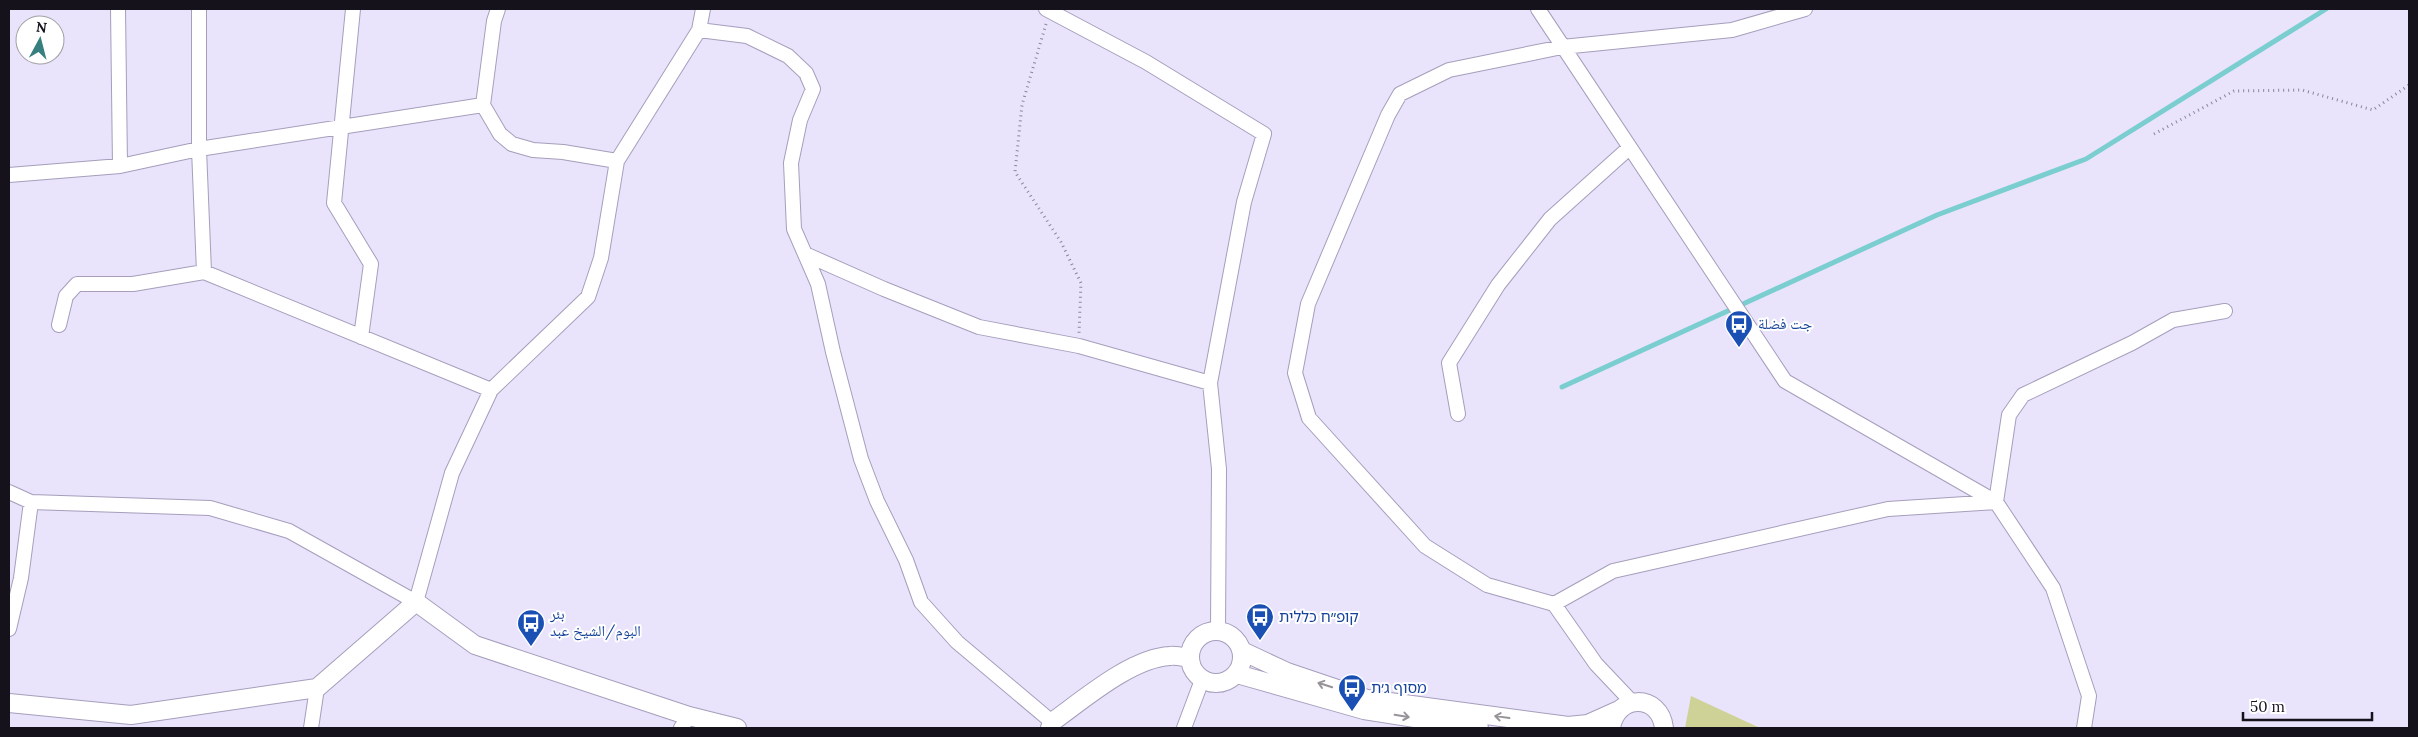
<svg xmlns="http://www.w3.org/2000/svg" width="2418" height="737" viewBox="0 0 2418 737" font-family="Lora,'Noto Naskh Arabic','Noto Sans Hebrew',serif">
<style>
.green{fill:#ced297}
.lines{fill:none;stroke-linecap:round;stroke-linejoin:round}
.stream{stroke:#7acecf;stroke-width:5}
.minor-casing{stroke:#a69ebb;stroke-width:16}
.tertiary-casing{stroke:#a69ebb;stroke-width:20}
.path{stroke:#8b8698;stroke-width:3;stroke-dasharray:1 4;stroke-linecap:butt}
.minor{stroke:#fff;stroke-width:14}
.tertiary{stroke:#fff;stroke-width:18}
.oneway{stroke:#969499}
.labels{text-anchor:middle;stroke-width:4;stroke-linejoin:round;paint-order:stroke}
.transit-label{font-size:15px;fill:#164399;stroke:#fff;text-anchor:start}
</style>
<rect width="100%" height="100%" fill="#eae3fc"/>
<path class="green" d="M1691 696 1760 728H1685Z"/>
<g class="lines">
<path class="stream" d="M1562 387 1937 215 2086 159 2326 9"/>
<g class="minor-casing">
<path id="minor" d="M118 9 120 166
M199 9V149L204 272 491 390
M353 9 334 203 371 264 361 337
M498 9 494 21 483 105 500 134 512 144 533 150 563 152 617 161
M1046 9 1146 62 1264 134 1244 202 1210 383 1219 469 1218 631
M1538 9 1785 381 1996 502 2053 588 2089 696 2084 728
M699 30 747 36 788 56 806 73 813 89 800 120 791 163 794 229 818 284 833 352 861 459 877 501 906 560 921 602 957 642 1052 722
M9 175 120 166 199 149 483 105
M805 254 884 289 979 327 1079 346 1210 383
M59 325 66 296 77 284H133L204 272
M1458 414 1449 363 1498 285 1550 219 1629 148
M9 492 31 502 210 508 289 531 416 602 452 473 491 390 588 297 601 258 617 161 699 30 703 9
M1554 604 1613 571 1888 509 1996 502 2009 415 2023 395 2132 343 2173 320 2225 311
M9 629 21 578 31 502
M1632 702 1596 664 1554 604 1487 585 1425 546 1309 418 1295 373 1308 304 1388 115 1400 94 1449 70 1562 47 1732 30 1805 9
M311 728 317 688
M681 728 689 716
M1184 728 1202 680"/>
</g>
<g class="tertiary-casing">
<path id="tertiary" d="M1190 657a26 26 0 1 1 52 0a26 26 0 1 1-52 0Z
M1242 651 1287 672 1367 699 1568 726 1588 724 1617 711
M1237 674 1364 710 1479 728
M9 703 131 715 317 688 416 602 475 645 689 716 737 728
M1050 728 1052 722C1083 700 1131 658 1170 656 1176 655 1183 657 1189 658
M1611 728C1616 694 1660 693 1664 728"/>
</g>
<path class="path" d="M1046 24 1022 105 1015 172 1061 242 1081 283 1079 333
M2154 134 2234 91 2302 90 2373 110 2409 85"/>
<use href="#minor" class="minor"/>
<use href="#tertiary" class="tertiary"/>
</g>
<defs><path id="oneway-shaft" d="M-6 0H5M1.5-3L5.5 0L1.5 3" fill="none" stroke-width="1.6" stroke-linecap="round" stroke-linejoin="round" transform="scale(1.25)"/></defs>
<g class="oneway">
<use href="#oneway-shaft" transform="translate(1325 685) rotate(-162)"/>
<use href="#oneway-shaft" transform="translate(1402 716) rotate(9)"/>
<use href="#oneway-shaft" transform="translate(1502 717) rotate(-172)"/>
</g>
<defs>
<g id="bus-pin" transform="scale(1.4375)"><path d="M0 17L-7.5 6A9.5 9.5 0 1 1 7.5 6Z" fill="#1a4fb4" stroke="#fff"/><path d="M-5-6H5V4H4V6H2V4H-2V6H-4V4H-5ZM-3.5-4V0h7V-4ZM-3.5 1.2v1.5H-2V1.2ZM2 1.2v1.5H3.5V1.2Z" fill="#fff"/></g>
</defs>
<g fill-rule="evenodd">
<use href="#bus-pin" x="1739" y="324"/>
<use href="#bus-pin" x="1260" y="617"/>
<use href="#bus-pin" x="531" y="623"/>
<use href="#bus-pin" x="1352" y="688"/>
</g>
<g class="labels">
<g class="transit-label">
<text x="1758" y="329">جت فضلة</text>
<text x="550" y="619">بئر<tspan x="550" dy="17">البوم/الشيخ عبد</tspan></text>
<text x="1279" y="622">קופ״ח כללית</text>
<text x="1371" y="693">מסוף ג׳ת</text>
</g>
</g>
<rect width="2418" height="737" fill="none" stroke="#15121c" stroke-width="20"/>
<g transform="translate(40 40) rotate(7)"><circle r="24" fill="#ffffff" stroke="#a1a0a4"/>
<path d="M0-4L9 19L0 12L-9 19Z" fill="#38807f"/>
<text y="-8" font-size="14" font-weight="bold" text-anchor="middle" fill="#15121c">N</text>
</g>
<path d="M2243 712v8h129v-8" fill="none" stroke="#15121c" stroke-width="2.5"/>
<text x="2250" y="712" font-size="15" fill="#15121c" stroke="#ffffff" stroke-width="4" paint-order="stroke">50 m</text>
</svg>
